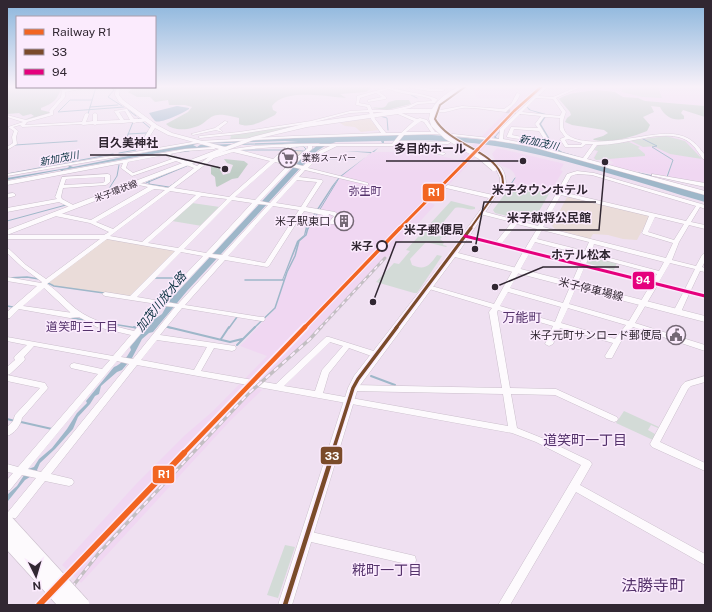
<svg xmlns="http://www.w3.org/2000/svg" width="712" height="612" viewBox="0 0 712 612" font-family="'Public Sans','Noto Sans JP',sans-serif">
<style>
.commercial{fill:#eadcd9}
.built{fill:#f0d7f2}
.green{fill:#d3dbd7}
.forest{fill:#c0cdc6}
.water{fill:#9eb7c9;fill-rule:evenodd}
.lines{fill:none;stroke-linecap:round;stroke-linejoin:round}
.stream-far2{stroke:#9eb7c9;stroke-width:1}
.stream-far1{stroke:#9eb7c9;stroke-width:1.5}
.stream{stroke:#9eb7c9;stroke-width:2}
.minor-tunnel{stroke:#c9bbcb;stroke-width:4;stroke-dasharray:4 2;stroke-linecap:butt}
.minor-casing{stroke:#cbbfcc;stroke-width:1}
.major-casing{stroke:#cbbfcc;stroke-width:1}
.minor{fill:#fdfafd;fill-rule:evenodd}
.major{fill:#fdfafd;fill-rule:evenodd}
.rail-far1-casing{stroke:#c3bfc3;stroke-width:3}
.rail-casing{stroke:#c3bfc3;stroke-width:3.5}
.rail-far1{stroke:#fbebfd;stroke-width:1.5;stroke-dasharray:4;stroke-linecap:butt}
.rail{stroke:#fbebfd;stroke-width:2;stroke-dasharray:5.5;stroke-linecap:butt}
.major-bridge-far1-casing{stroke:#cbbfcc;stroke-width:6;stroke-linecap:butt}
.major-bridge-casing{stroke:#cbbfcc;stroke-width:7;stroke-linecap:butt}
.highway-bridge-casing{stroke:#cbbfcc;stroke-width:16;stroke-linecap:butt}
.major-bridge-far1{stroke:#fdfafd;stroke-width:5.5}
.major-bridge{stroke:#fdfafd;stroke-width:6}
.highway-bridge{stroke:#fdfafd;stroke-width:15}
.bus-1-far3-casing{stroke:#fbebfd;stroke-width:4}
.bus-1-far2-casing{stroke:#fbebfd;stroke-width:6}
.bus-1-far1-casing{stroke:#fbebfd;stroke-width:6}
.bus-1-casing{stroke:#fbebfd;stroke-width:8}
.bus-2-casing{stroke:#fbebfd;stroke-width:6}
.bus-1-far3{stroke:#7a4b2a;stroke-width:2}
.bus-1-far2{stroke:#7a4b2a;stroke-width:3}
.bus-1-far1{stroke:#7a4b2a;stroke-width:3.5}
.bus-1{stroke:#7a4b2a;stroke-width:4.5}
.bus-2{stroke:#e5007d;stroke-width:3}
.rail-1-far4-casing{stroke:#fbebfd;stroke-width:4.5}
.rail-1-far3-casing{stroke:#fbebfd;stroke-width:5}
.rail-1-far2-casing{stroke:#fbebfd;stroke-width:6}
.rail-1-far1-casing{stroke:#fbebfd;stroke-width:8}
.rail-1-casing{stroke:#fbebfd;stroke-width:9}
.rail-1-far4{stroke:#f26522;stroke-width:2.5}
.rail-1-far3{stroke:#f26522;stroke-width:3}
.rail-1-far2{stroke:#f26522;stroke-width:3.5}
.rail-1-far1{stroke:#f26522;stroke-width:4.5}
.rail-1{stroke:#f26522;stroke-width:6}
.stop-dot{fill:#fbebfd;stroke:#312732;stroke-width:2}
.labels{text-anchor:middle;stroke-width:3;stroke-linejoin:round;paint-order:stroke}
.far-poi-label{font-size:9px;fill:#312732;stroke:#fbebfd;text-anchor:start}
.far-street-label{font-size:9px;fill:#312732;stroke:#fbebfd}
.far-water-label{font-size:10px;font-style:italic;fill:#103645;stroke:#fbebfd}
.far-quarter-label{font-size:11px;fill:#54326b;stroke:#fbebfd}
.poi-label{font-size:11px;fill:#312732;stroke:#fbebfd;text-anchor:end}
.stop-label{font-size:11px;font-weight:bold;fill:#312732;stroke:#fbebfd;text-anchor:end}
.street-label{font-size:11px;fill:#312732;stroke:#fbebfd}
.water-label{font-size:12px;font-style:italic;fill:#103645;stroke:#fbebfd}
.neighbourhood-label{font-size:12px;fill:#54326b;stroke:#fbebfd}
.quarter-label{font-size:13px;fill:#54326b;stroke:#fbebfd}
.near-neighbourhood-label{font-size:14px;fill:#54326b;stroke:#fbebfd}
.near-quarter-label{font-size:16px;fill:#54326b;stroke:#fbebfd}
.leader{fill:none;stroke:#312732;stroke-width:1.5}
.callout-dot{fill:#312732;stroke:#fbebfd;stroke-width:1.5}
.callout-label{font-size:12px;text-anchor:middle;font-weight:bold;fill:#312732;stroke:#fbebfd;stroke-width:3;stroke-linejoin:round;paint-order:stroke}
.line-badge{stroke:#fbebfd;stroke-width:1.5}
.badge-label{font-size:11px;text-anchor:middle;font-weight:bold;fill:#fff}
</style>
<rect width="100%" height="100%" fill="#efe0f1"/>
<path class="commercial" d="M369 118 379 130 361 132 355 127 345 126 340 123Z
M288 150 303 151 291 164 277 160Z
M567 197 650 216 637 240 623 239 608 235 593 234 590 239 555 229 552 226Z
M106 238 175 251 130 297 54 286 48 283Z"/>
<path class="built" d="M472 87H514L517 92 515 98H477Z
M516 87H545L509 122 431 203 435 205 321 330 257 388 262 390 230 421 81 583 62 565 137 483 184 436 213 411 267 356 240 346 275 309 289 263 313 217 338 178 373 152H423L458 160 515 103 522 94 519 92Z
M583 87H701L705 88V106L645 101 639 98 623 97 616 91H613L595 90 559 96Z
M661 136H670L688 141 705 160V185L667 177 672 159 666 176 623 169 606 165 614 163 608 159 596 160 593 158 597 151 593 150 597 144H616Z
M497 148 561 163 564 164 560 170 563 171 550 192 515 188 511 185 516 178 514 173 510 169 502 166 495 160 492 154Z"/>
<path class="green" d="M622 87H658L662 98 642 97 622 92Z
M290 125 291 127 248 138 230 140 231 136 229 135Z
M666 136 685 141 702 159 670 154 655 147 658 146H657L643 147 631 141 641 139 653 144 643 139Z
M629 142 640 147 638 148 645 154V156L596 160 594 158 598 151 594 150 598 145Z
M510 186 518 189 550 192 534 220 528 221 495 213 493 210 507 191 508 187Z
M451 201 475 207V209C469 211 462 206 455 208L436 231H432L430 233 439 236 445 235 446 237H442L440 239 444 242 443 245 447 246 446 247 426 242 410 259 412 265C425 271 430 265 437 255L442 256 417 293H414L376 282 394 263 399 264 410 251 406 250Z
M192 203 220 207 202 226 172 221Z
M588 256 617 263 613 272 584 264Z
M624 411 659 427 658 428 651 425 648 430 655 434 653 440 616 423Z
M285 545 295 547 278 598 267 595Z"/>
<path class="forest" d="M7 87H62C57 100 54 103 41 108V110L49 112V114L24 120 34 116 31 114 23 116 19 113 7 114Z
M136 87H370L371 88 366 92 340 94 346 98C327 97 285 88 272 106L273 110 277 112 275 115C264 120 251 129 239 124V118C233 117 224 114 218 115 211 115 207 121 202 124 192 130 174 132 166 124L188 112 192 107 185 105H169L168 100 155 102 150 97H137L128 92Z
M596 90 615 92 623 97 638 98 645 101 705 106V117L683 110 681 113 684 116V119C673 121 665 117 660 107L651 106 654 112 643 117 650 125 647 131C629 138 613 143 594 140L593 139 603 136 608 133 604 130 572 125 565 122 567 118 571 115 570 112 559 99C568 92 584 92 596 90Z
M396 100H409L411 104 387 110 372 108C376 106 381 110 386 106 387 105 387 103 389 102Z
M224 159 244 161 248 164 238 178 232 179 217 187 216 186 215 177 211 174V167L218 166 223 175 230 173 233 165 227 163Z"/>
<path class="water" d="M525 105 531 110 546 114 547 115 541 124 554 146 562 152 558 153 705 195V202C643 184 581 163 517 150 474 141 429 139 384 141V143H382L381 141 336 142 325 146 317 151 302 166 187 291 153 332 149 333 142 339 132 358 122 370 117 372 101 386 99 394 95 396 90 404 78 417 73 429 55 449 40 463 37 470 38 472 25 480 8 501 7 511V495L17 486 28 469 34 467 39 459 52 448 67 429 77 413 87 403 86 401 114 367C122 364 127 357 131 350L130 347 152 321 162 314 170 300 302 158 320 143 240 145 175 150 63 170V172L60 170 7 180V178L67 168 69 167 68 165 73 167 188 144 313 137 418 134 446 136 506 142 557 152 558 151 554 150 496 139 494 137 495 136 497 138 556 150 539 124 545 115 529 110ZM285 141 298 142 200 145 197 147 193 145 197 144Z
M177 106 189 108V109C183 113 161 124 155 121 153 119 151 116 149 113Z
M378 148 374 152H422H372L338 179 308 226 305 235 299 241 283 280H282L297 241 304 235 306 226 332 186 339 177 371 153 344 151 372 152Z"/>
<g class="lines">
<path class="stream-far2" d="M111 87 114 90 108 97 122 106
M411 95 417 98
M92 100H70L58 112 124 107
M90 107 118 105
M128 110 136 116
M88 114 96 87
M380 116 387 118 388 130
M138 118 150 128
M128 134 146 133
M495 137 500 131
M144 138 148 131
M641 138 657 146 652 147 673 160 667 177
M124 139 127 137 133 122
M15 145 77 141
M243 150H283
M287 150 303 151
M180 152 189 151
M561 152 578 157
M119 153 136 150 144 139
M295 159 306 149 303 146 296 147
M316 159H356
M639 173 653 176
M7 174 113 154
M515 178 511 184C514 190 520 189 526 189
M149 180V184L169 187 179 180
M146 183 189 165
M110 190V187L117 176 119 165
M56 196 60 184
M7 221 66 205
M308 229 339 178"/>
<path class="stream-far1" d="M7 278 27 277 39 279
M154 278H184
M245 280H283
M48 283 54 286 104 293
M7 306 13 307
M72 318 86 320
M100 322 137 328
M166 327 172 328
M229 328 237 317
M254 328 275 308 287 272 295 256 299 241 306 235 308 228"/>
<path class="stream" d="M134 327 137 328
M168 327 230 342 242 339
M221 339 229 327
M237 345 255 327
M371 376 395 385
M7 419 15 421
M21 422 52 429"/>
<path class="minor-tunnel" d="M506 111 521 113"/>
<g class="minor-casing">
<path id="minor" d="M80 87H89L65 92V97L53 111V115L27 122 25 125 82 122 85 114 87 113 89 114 86 122 93 121V114L95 113 97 114V121L120 120 114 111 126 109H127L134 119H146L148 120C144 123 138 121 134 123L132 122 123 123 97 124 95 125 93 124 83 125 81 124 22 127 20 125 13 127 18 131 16 137 17 144 7 150V147L13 143 12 137 14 131 8 127 23 122 7 117V115L26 120 50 113 49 111 61 97 62 90ZM125 111 130 120H124L119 112Z
M385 87C391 87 395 89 400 90 413 93 425 94 437 99L438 100 436 101 435 103 418 104 410 108 396 111 417 119 420 118 427 120 435 132 499 139 500 129 544 87H548L538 96 553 97 576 87H581L556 98 566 112C546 158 633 137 652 135 661 134 670 133 679 135 692 138 697 145 705 155V159H703C699 154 695 146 689 142 672 129 638 140 619 143 611 144 604 145 597 145L587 159 705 191V195L529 146 492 140 435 134 404 135 399 141 450 142V143L448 144 404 143 445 153V154L443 155 398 145V143L393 146H337L323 153 308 168 368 183V185L305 170 299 177 322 180 323 181 306 207 335 212 340 216 334 224H323L320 221 323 215 304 211 269 266 267 267 225 260 185 305 261 317H264L265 319 264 321H261L182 308 160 335 235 346 236 348 235 350 232 351 214 348 201 371 276 384 326 337H329L380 353 381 355 380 357 377 358 349 348 329 373 323 393 508 426 503 394 353 391 350 390 349 388 350 386 353 385 502 388 489 312 492 308 426 288 425 287 428 285 494 304 523 252 463 237 462 236 465 234 496 242 512 222 480 214V212L482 211 538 226 567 174 577 171 594 173 705 205V209L700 207 691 222 705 225V229L689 225 679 242 672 260 696 266 702 255 705 253V261L702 267 705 268V272L700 271 691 290 705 294V298L689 294 681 312 677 314 673 312 683 293 657 286 635 323 705 345V351L633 327 620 343 612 358H606L605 356 613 343 560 328 553 344 549 346 545 344 553 326 498 310 497 312 510 388 556 389 617 417 618 419 617 421 614 422 611 421 555 395 511 394 517 428 542 438 590 461 592 464 580 485 705 554V565L576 492 510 605H498L581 465 536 442 512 433 137 365 51 474 72 479 74 482 72 485 69 486 45 481 16 518 12 519 8 518 7 515 8 512 36 478 22 475 10 490 7 491V480L13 473 7 472V464L18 467 98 374 71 368 70 366 71 364 74 363 102 369 110 360 34 346 24 357 25 359 24 361 10 374 7 375V367L15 360 14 358 15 356 27 345 7 341V337L113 356 131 335 97 327 79 317 70 318 19 309 10 318H7V312L37 286 7 281V277L41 283 42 282 22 267 7 253V248L9 249 26 265 46 279 100 239H7V235H104L109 232 90 223 55 216 52 214 55 212 91 220 148 187 134 184V182L168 188 194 168 176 161 132 176 121 168 123 163 7 185V181L185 149 214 147 216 148 214 149 185 151 170 154 197 166 210 156 221 152 233 149 254 146 291 144H392L399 135 293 138 198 143 7 176V174L198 141 293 136 381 133 371 119 369 112 350 113 311 123 239 134 200 138 198 137 200 136 239 132 311 121 350 111 368 110 367 107 356 105 357 96 386 88ZM389 89C402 95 418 94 431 99L432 101 417 102 408 106 391 110H372L370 105 359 103 360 98 376 93 382 97 368 100V102L386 99V97L379 92ZM536 98 553 99 562 112 560 116 522 112ZM373 112H393L414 121 401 133H386L375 119ZM520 114 541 116 535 124 538 128 511 127 507 136V137L532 141H547L548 139 539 124 544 117 560 118V130L565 137 560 139 565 147H582L586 144H593L583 158 529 144 503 139 504 130ZM421 121 424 122 431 132H406ZM514 129 539 131 544 139H532L512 135ZM568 139 582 143 581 145H568L565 140ZM308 146V148L290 163 277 160 292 147ZM312 146H330L319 151 303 166 295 164 312 149ZM275 147H286L273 159 240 150ZM233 152 270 161 229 197 174 188 214 158ZM165 155 172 159 133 173 126 168 128 162ZM275 162 288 165 255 200 235 197ZM292 167 301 169 270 203 260 201ZM577 174 592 175 696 206 686 221 562 192 571 176ZM297 180 317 182 301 207 276 203ZM154 189 165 190 113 229 96 222ZM170 191 196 195 142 242 110 236ZM561 195 649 216 642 233 643 234 673 243 666 258 543 227ZM201 196 227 199 178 248 148 243ZM232 200 252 203 206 253 184 249ZM258 204 268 205 222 255 212 254ZM273 206 299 210 265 263 228 256ZM329 214 334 216 330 221H327ZM655 217 684 224 674 240 648 232ZM517 224 537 229 525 249 502 243ZM542 230 589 242 585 251 537 239ZM107 239 175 251 130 296 105 292 102 294 105 296 157 304 134 331C114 326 93 322 76 309 66 301 58 291 47 284ZM535 242 584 255 580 263 530 251ZM594 244 664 262 659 271 591 253ZM181 252 203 256 160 301 137 297ZM529 254 579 266 563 303 510 288ZM589 256 657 274 653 281 586 264ZM209 257 219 259 178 304 167 302ZM670 263 695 269 685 289 659 282ZM584 268 651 284 629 321 569 304ZM44 288 71 313H73L23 306ZM508 292 561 307 555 322 500 306ZM164 306 175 307 133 359 121 357ZM568 308 626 325 615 339 561 323ZM157 340 207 347 194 370 141 360ZM330 342 343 346 322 370 315 391 284 386ZM117 361 129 364 41 472 28 469Z
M408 87 443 89 445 90 443 91H428Z
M517 93 520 94C517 104 510 107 506 112 493 111 474 107 462 108 453 109 443 115 435 111L462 106 504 109 511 104Z
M225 121 228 122 220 128 219 129 222 131V132L216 130 193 135 191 134 215 128Z
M155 125 157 126 155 128 148 139H144V138L151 126Z
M108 174 110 175V182L106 185 63 188 61 197 62 199 75 206V208H71L59 202 7 212V208L57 199 55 197 56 195 62 177ZM105 177V181L103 183 64 185 66 179Z
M652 174 705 183V187L654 176H652Z
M448 185 493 195 496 197 493 199 446 188V186Z
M13 193 15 194V196L7 198V194Z
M7 375 45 383 48 388 22 418C21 425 14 434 7 436V427L13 421 15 415 40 388 7 381Z
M705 376V382L691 386 688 389 660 442 705 463V471L652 447 650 444 682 385 685 382Z
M307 531 411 555 415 556 416 560 415 564 411 565 307 541 303 539 302 536 303 533Z"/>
</g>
<g class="major-casing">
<path id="major" d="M116 87H120L119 95 123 100 157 125 172 133 225 147 252 137 307 123 405 109H432C437 100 452 87 463 87L447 99 437 109 440 111 435 113 436 126 431 125 429 119 430 113H405L307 127 256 139 7 235V230L219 149 168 135 153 127 119 102 115 95Z
M498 165C505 169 506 179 506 186L500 190 458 253 705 316V322L455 257 358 388 292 605H278L348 388 354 376 450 252 496 188 500 185V178L495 167Z"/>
</g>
<use href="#minor" class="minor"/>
<use href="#major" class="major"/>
<g class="rail-far1-casing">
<path id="rail-far1" d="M320 328 385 258"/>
</g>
<g class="rail-casing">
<path id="rail" d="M58 605 98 554 248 394 310 339 321 327"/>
</g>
<use href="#rail-far1" class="rail-far1"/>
<use href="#rail" class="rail"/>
<g class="major-bridge-far1-casing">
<path id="major-bridge-far1" d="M434 125 447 137 469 150"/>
</g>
<g class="major-bridge-casing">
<path id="major-bridge" d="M467 149 480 156 494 168"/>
</g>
<g class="highway-bridge-casing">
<path id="highway-bridge" d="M7 523 82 605
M7 539 67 605"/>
</g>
<use href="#major-bridge-far1" class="major-bridge-far1"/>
<use href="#major-bridge" class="major-bridge"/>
<use href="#highway-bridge" class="highway-bridge"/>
<g class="bus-1-far3-casing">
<path id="bus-1-far3" d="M465 87 440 105 435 119C449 144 491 150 501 174 503 177 503 182 503 186L498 189 470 229"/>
</g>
<g class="bus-1-far2-casing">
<path id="bus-1-far2" d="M396 328 471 228"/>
</g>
<g class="bus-1-far1-casing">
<path id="bus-1-far1" d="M332 454 353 388 358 379 397 327"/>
</g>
<g class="bus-1-casing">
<path id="bus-1" d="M285 605 333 453"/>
</g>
<g class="bus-2-casing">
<path id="bus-2" d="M465 236 705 296"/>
</g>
<use href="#bus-1-far3" class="bus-1-far3"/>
<use href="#bus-1-far2" class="bus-1-far2"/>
<use href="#bus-1-far1" class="bus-1-far1"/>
<use href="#bus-1" class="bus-1"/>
<use href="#bus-2" class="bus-2"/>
<g class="rail-1-far4-casing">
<path id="rail-1-far4" d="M477 150 514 111 541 87"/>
</g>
<g class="rail-1-far3-casing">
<path id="rail-1-far3" d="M399 229 478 149"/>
</g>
<g class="rail-1-far2-casing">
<path id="rail-1-far2" d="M304 328 400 228"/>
</g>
<g class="rail-1-far1-casing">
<path id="rail-1-far1" d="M183 454 305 327"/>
</g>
<g class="rail-1-casing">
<path id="rail-1" d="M39 605 184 453"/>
</g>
<use href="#rail-1-far4" class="rail-1-far4"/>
<use href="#rail-1-far3" class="rail-1-far3"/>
<use href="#rail-1-far2" class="rail-1-far2"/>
<use href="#rail-1-far1" class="rail-1-far1"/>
<use href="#rail-1" class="rail-1"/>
</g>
<linearGradient id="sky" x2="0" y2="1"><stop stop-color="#8ab5dc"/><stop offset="0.5" stop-color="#f8f1f9"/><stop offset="1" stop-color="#f8f1f9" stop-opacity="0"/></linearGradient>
<rect width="712" height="173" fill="url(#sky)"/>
<defs>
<g id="supermarket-ring" transform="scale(1)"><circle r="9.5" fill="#fbebfd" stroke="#746875" stroke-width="1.5"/><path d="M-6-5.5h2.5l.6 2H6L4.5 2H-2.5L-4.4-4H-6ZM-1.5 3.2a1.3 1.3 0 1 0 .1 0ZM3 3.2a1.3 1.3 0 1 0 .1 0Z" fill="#746875"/></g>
<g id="building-ring" transform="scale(1)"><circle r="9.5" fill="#fbebfd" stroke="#746875" stroke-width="1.5"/><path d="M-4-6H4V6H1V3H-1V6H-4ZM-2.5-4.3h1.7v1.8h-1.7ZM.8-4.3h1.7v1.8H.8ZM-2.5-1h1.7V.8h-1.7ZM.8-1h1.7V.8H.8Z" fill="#746875"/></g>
<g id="civic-ring" transform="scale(1)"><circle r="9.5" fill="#fbebfd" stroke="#746875" stroke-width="1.5"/><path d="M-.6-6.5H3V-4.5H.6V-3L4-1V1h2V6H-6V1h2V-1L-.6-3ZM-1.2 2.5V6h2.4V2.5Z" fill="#746875"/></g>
</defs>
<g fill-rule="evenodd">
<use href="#supermarket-ring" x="288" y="158"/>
<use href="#building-ring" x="344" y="221"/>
<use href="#civic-ring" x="676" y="335"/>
</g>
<circle class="stop-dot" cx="382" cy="246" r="5"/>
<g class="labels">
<g class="far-poi-label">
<text x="302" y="161">業務スーパー</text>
</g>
<g class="far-street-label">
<text transform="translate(116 191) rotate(-21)" y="3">米子環状線</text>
</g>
<g class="far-water-label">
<text transform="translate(539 142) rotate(12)" y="4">新加茂川</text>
<text transform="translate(59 158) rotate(-11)" y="4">新加茂川</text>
</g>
<g class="far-quarter-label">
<text x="365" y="195">弥生町</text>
</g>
<g class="poi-label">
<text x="330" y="225">米子駅東口</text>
<text x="662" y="339">米子元町サンロード郵便局</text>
</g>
<g class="stop-label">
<text x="373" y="250">米子</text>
</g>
<g class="street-label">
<text transform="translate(591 289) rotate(14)" y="4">米子停車場線</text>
</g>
<g class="water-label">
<text transform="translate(161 302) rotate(-51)" y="4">加茂川放水路</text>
</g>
<g class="neighbourhood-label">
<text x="82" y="331">道笑町三丁目</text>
</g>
<g class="quarter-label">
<text x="522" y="322">万能町</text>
</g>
<g class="near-neighbourhood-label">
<text x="585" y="445">道笑町一丁目</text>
<text x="387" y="575">糀町一丁目</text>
</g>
<g class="near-quarter-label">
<text x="653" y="591">法勝寺町</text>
</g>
</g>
<path class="leader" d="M225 169L166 155H90M523 161L474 161H386M475 249L484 202H596M605 162L599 230H499M373 302L396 242H472M495 287L543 267H619"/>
<g class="callout-dot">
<circle cx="225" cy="169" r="4"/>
<circle cx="523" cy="161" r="4"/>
<circle cx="475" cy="249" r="4"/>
<circle cx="605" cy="162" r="4"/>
<circle cx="373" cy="302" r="4"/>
<circle cx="495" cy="287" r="4"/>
</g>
<g class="callout-label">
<text x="128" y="147">目久美神社</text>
<text x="430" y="153">多目的ホール</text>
<text x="540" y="194">米子タウンホテル</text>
<text x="549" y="222">米子就将公民館</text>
<text x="434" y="234">米子郵便局</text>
<text x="581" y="259">ホテル松本</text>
</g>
<g class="line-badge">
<rect x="422" y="183" width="23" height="19" rx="4" fill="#f26522"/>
<rect x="632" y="271" width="23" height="19" rx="4" fill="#e5007d"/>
<rect x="320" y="446" width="23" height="19" rx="4" fill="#7a4b2a"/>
<rect x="152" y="465" width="23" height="19" rx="4" fill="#f26522"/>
</g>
<g class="badge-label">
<text x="434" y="196">R1</text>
<text x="643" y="284">94</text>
<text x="332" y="460">33</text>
<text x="164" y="478">R1</text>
</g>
<rect width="712" height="612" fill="none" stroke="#312732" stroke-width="16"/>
<rect x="16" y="16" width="140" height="72" fill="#fbebfd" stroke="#aa9dac"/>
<rect x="24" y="29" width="20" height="6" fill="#f26522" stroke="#aa9dac"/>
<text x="52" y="36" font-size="12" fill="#312732">Railway R1</text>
<rect x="24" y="49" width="20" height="6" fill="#7a4b2a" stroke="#aa9dac"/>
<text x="52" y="56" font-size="12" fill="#312732">33</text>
<rect x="24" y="69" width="20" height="6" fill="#e5007d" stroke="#aa9dac"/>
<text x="52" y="76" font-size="12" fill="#312732">94</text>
<g transform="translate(36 576) rotate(175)" stroke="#fbebfd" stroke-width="3" paint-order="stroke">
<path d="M0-3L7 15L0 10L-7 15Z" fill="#312732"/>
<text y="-6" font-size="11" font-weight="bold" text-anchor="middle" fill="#312732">N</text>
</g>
</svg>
